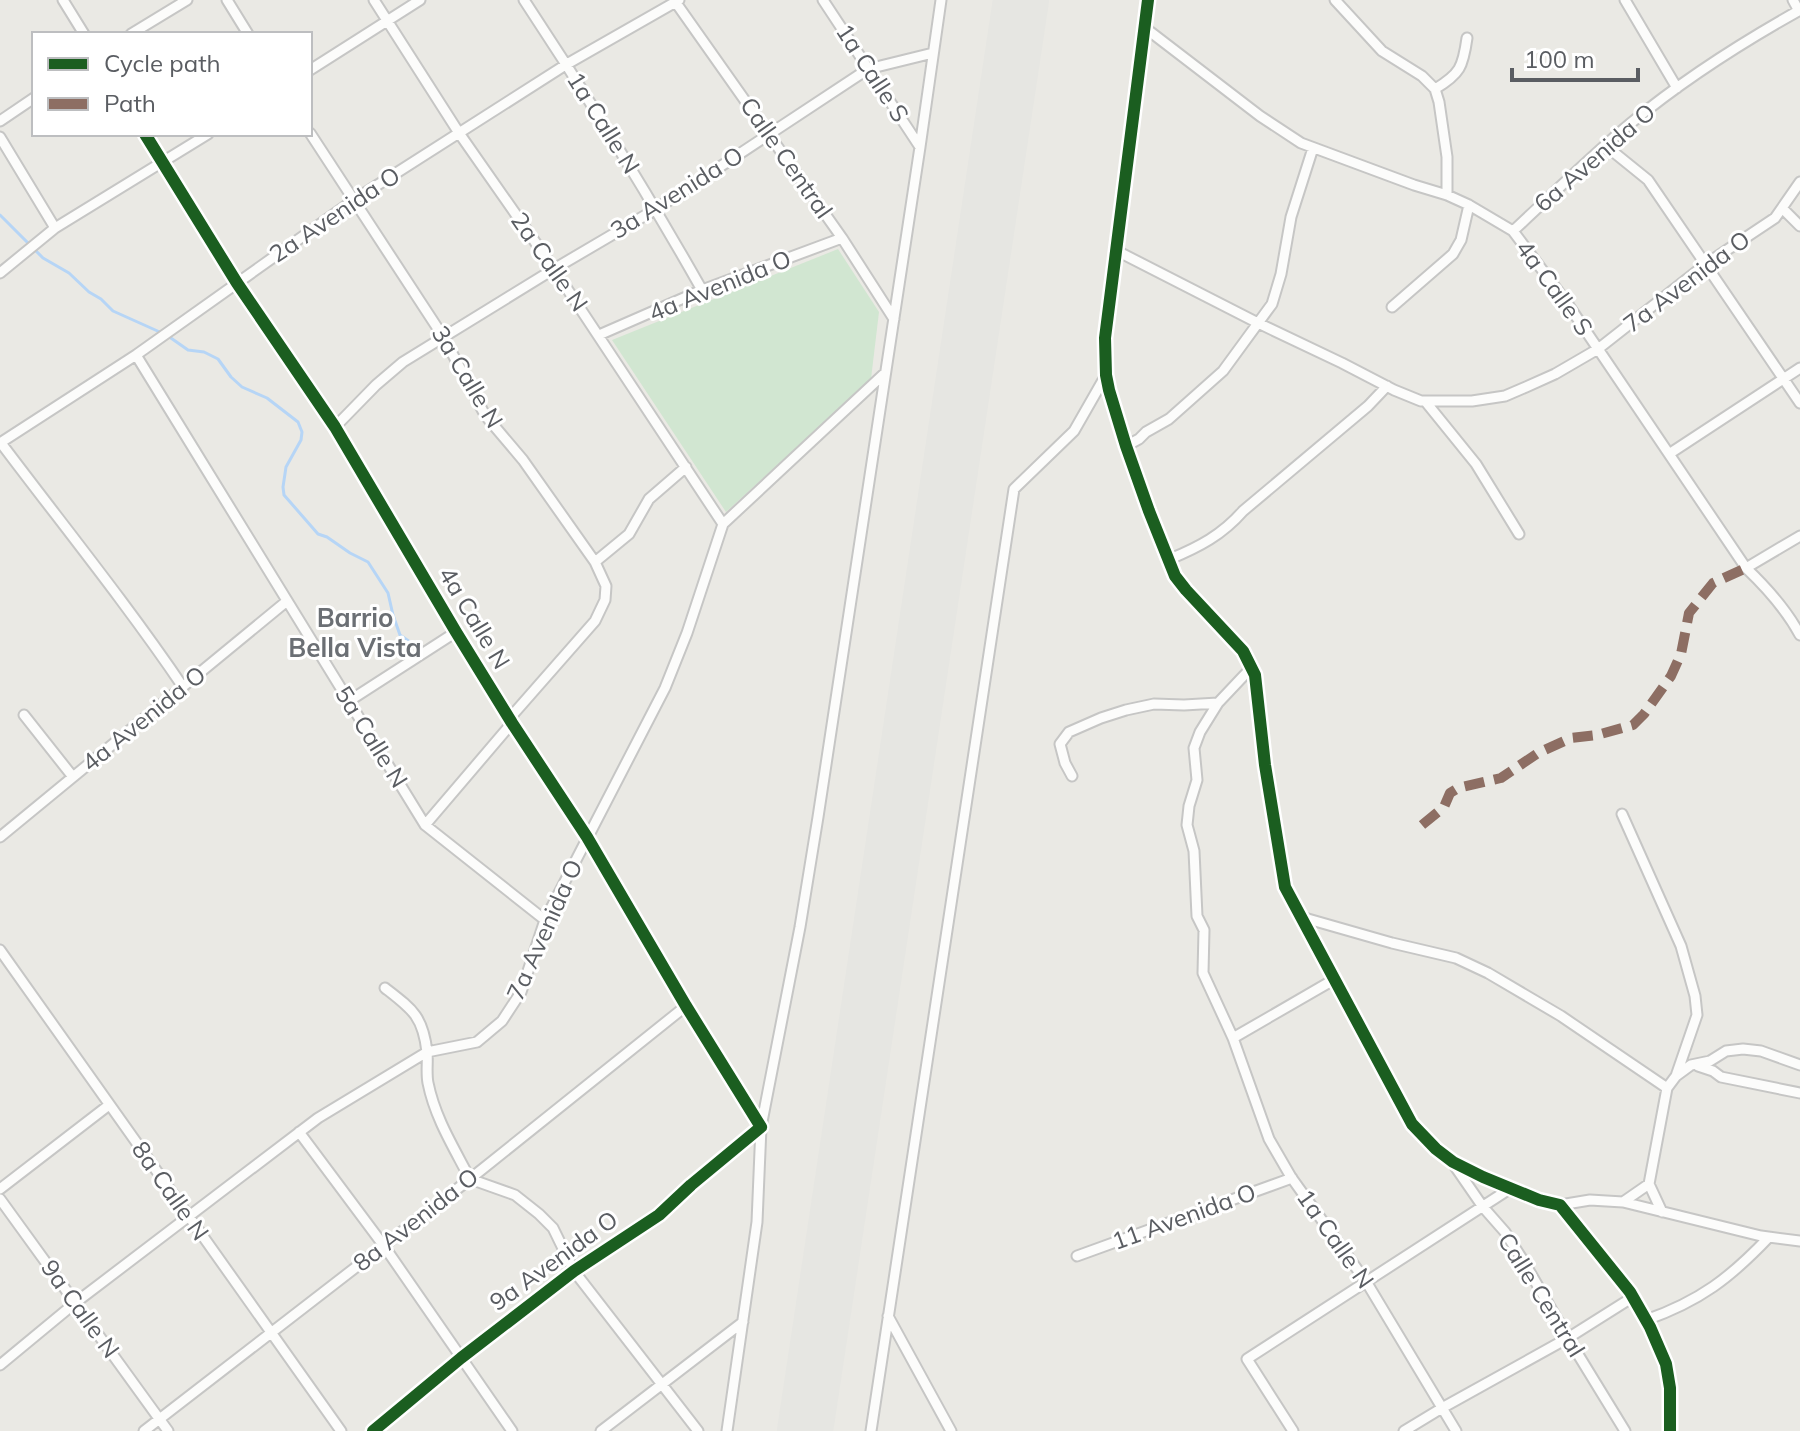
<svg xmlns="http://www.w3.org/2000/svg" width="1800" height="1431" viewBox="0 0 1800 1431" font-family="Mulish,sans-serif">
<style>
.green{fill:#d1e6d1}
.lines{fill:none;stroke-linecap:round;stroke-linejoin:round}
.stream{stroke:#b6d5f6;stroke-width:3}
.runway{stroke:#e6e6e2;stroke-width:56}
.minor-casing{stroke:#c6c6c5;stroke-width:13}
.minor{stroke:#fcfcfb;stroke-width:9}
.quiet{stroke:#8d6e63;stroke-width:10;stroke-dasharray:20 10;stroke-linecap:butt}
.cycleway-casing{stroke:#fff;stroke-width:17}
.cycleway{stroke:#1b5e20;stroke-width:12}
.labels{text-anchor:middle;stroke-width:6;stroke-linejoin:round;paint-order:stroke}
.street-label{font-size:24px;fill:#5a5d62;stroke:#fff}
.neighbourhood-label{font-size:26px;font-weight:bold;fill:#6b6f74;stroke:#fff}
</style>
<rect width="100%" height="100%" fill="#eae9e4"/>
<path class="green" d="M838 249 879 312 871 379 726 512 612 340Z"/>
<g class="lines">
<path class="stream" d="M0 215 43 258 69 273 89 292 101 299 113 311 162 333
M168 336 188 350 204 352 218 359 231 377 242 387 267 398 298 422 302 432 301 440 286 467 283 487 284 495 318 534 327 537 350 553 368 562 388 593 393 615 400 635 410 642"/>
<path class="runway" d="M805 1431 1021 0"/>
<g class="minor-casing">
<path id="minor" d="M63 0 84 34
M227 0 248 34
M374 0 459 133 554 269 723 524
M524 0C587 95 646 191 702 290
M674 0 842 238 894 319
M823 0 920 147
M1148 0 1105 338 1106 375 1109 390 1126 446 1149 511 1175 576 1186 590 1243 651 1255 675 1265 765 1285 887 1412 1124 1436 1149 1453 1162 1483 1177 1539 1200 1560 1205 1630 1292 1650 1327 1666 1364 1670 1388V1431
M1335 0 1382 51 1422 76 1435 89 1439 102 1447 157V195
M1625 0 1677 88
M1793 0 1799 11
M1144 27 1260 116 1301 143 1414 185 1447 195 1469 205 1513 231 1567 303 1746 568C1767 588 1786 609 1800 635
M131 34 187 0
M310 70 420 0
M1435 89C1460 74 1463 67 1467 38
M0 121 34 98
M310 133 444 338 485 415 523 460 595 562 606 586 605 600 595 621 509 719
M145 134 237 283 335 427 456 632 512 723 587 837 686 1006 761 1127 691 1185 659 1215 574 1271 461 1358 373 1431
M0 137 55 228
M1606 146 1648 180 1800 403
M1782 208 1800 226
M1513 231C1552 195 1590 157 1631 123 1683 80 1741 43 1800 10
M1117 251 1258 323 1342 363 1394 390 1421 401H1472L1505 396 1526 387 1555 374 1598 349 1706 264 1775 218 1800 182
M0 273 55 228 208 134
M1392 307 1453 254 1461 240 1469 205
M599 335 702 290 842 238
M136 355 425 825 545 920
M1425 401 1476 464 1519 534
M335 427 376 385 403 362 554 269 656 209 868 69 933 53
M0 443 136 355 354 200 567 64 679 0
M1 443C62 524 126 603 183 687
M1126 446 1139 439 1146 432 1169 419 1223 371 1272 304 1281 274 1291 217 1313 148
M1669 454 1800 368
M1170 559C1199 547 1222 535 1243 511L1368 406 1387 386
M595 562 629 534 649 499 686 467
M1746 568 1800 536
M349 701 456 632
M1218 703 1200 732 1194 748 1197 780 1189 806 1187 825 1194 851 1197 916 1204 930 1203 973 1233 1038 1269 1139 1291 1177 1367 1283 1456 1431
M24 715 73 777
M1072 776 1065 763 1060 744 1069 732 1101 718 1126 710 1154 704 1184 705 1218 703 1252 667
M1622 814 1681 946 1695 996 1697 1015 1676 1076
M425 825 512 723
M0 837 287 601
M1301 917 1392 943 1456 958 1488 973 1561 1016 1667 1088 1676 1076 1691 1065 1710 1061 1726 1051 1743 1049 1761 1051 1800 1065
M0 950 341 1431
M385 988C412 1009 423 1016 427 1052 428 1062 426 1073 428 1083 435 1118 454 1148 470 1179L515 1195 539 1214 553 1228 574 1271 698 1431
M1233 1038 1335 979
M1698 1066 1713 1071 1721 1077 1800 1093
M299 1132 384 1246 512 1431
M1454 1165 1483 1207 1505 1232 1524 1262 1568 1338 1625 1431
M1649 1184 1662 1212
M0 1189 109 1105
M0 1199 168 1431
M1623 1202 1649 1184 1667 1088
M1560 1205 1590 1200 1623 1202 1761 1236 1800 1241
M1077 1256 1292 1178
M888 1316 951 1431
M1646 1320C1700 1301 1730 1278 1769 1237
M0 1365 75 1303 318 1118 427 1052 477 1042 502 1021 521 992 545 920 665 688 687 633 723 524 885 373
M144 1431 470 1179 686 1006
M601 1431 743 1322
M727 1431 757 1222 761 1127 800 927 818 817 920 147 941 0
M871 1431 1014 489 1074 431 1106 375
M1293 1431 1247 1359 1511 1188
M1404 1431 1442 1408 1568 1338 1633 1297"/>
</g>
<use href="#minor" class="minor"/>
<path class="quiet" d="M1422 825 1444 807 1450 793 1458 788 1501 778 1538 753 1571 738 1597 735 1633 725 1644 714 1671 676 1681 654 1689 613 1713 583 1746 568"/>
<g class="cycleway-casing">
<path id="cycleway" d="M1148 0 1105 338 1106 375 1109 390 1126 446 1149 511 1175 576 1186 590 1243 651 1255 675 1265 765 1285 887 1412 1124 1436 1149 1453 1162 1483 1177 1539 1200 1560 1205 1630 1292 1650 1327 1666 1364 1670 1388V1431
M145 134 237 283 335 427 456 632 512 723 587 837 686 1006 761 1127 691 1185 659 1215 574 1271 461 1358 373 1431"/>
</g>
<use href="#cycleway" class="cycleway"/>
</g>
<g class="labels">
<g class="street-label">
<text transform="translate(872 73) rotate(57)" y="8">1a Calle S</text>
<text transform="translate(603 123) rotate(58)" y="8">1a Calle N</text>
<text transform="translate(786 158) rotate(55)" y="8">Calle Central</text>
<text transform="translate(1595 158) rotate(-41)" y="8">6a Avenida O</text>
<text transform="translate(677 193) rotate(-32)" y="8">3a Avenida O</text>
<text transform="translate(335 215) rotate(-34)" y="8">2a Avenida O</text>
<text transform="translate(549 262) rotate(55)" y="8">2a Calle N</text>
<text transform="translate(1687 282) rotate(-37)" y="8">7a Avenida O</text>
<text transform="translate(720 286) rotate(-22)" y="8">4a Avenida O</text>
<text transform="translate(1554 288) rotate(54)" y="8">4a Calle S</text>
<text transform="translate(467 377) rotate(59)" y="8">3a Calle N</text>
<text transform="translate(474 618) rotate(59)" y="8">4a Calle N</text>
<text transform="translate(144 719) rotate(-39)" y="8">4a Avenida O</text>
<text transform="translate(371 737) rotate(58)" y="8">5a Calle N</text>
<text transform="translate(545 930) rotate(-66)" y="8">7a Avenida O</text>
<text transform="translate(170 1191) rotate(55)" y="8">8a Calle N</text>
<text transform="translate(1184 1217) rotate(-20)" y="8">11 Avenida O</text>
<text transform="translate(416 1220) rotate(-38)" y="8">8a Avenida O</text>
<text transform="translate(1335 1239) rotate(55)" y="8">1a Calle N</text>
<text transform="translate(554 1261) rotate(-36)" y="8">9a Avenida O</text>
<text transform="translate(1541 1295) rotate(58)" y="8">Calle Central</text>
<text transform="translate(80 1309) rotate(54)" y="8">9a Calle N</text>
</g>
<g class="neighbourhood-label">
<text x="355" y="627">Barrio<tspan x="355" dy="30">Bella Vista</tspan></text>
</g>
</g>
<rect x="32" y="32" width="280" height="104" fill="#ffffff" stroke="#bdbec0" stroke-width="2"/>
<rect x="48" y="58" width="40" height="12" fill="#1b5e20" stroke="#bdbec0" stroke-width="2"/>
<text x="104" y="72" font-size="24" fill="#5a5d62">Cycle path</text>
<rect x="48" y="98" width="40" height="12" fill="#8d6e63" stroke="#bdbec0" stroke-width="2"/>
<text x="104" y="112" font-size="24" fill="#5a5d62">Path</text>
<path d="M1512 68v12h126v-12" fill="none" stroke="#5a5d62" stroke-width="4"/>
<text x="1524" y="68" font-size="24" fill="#5a5d62" stroke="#ffffff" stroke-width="6" paint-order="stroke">100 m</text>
</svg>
